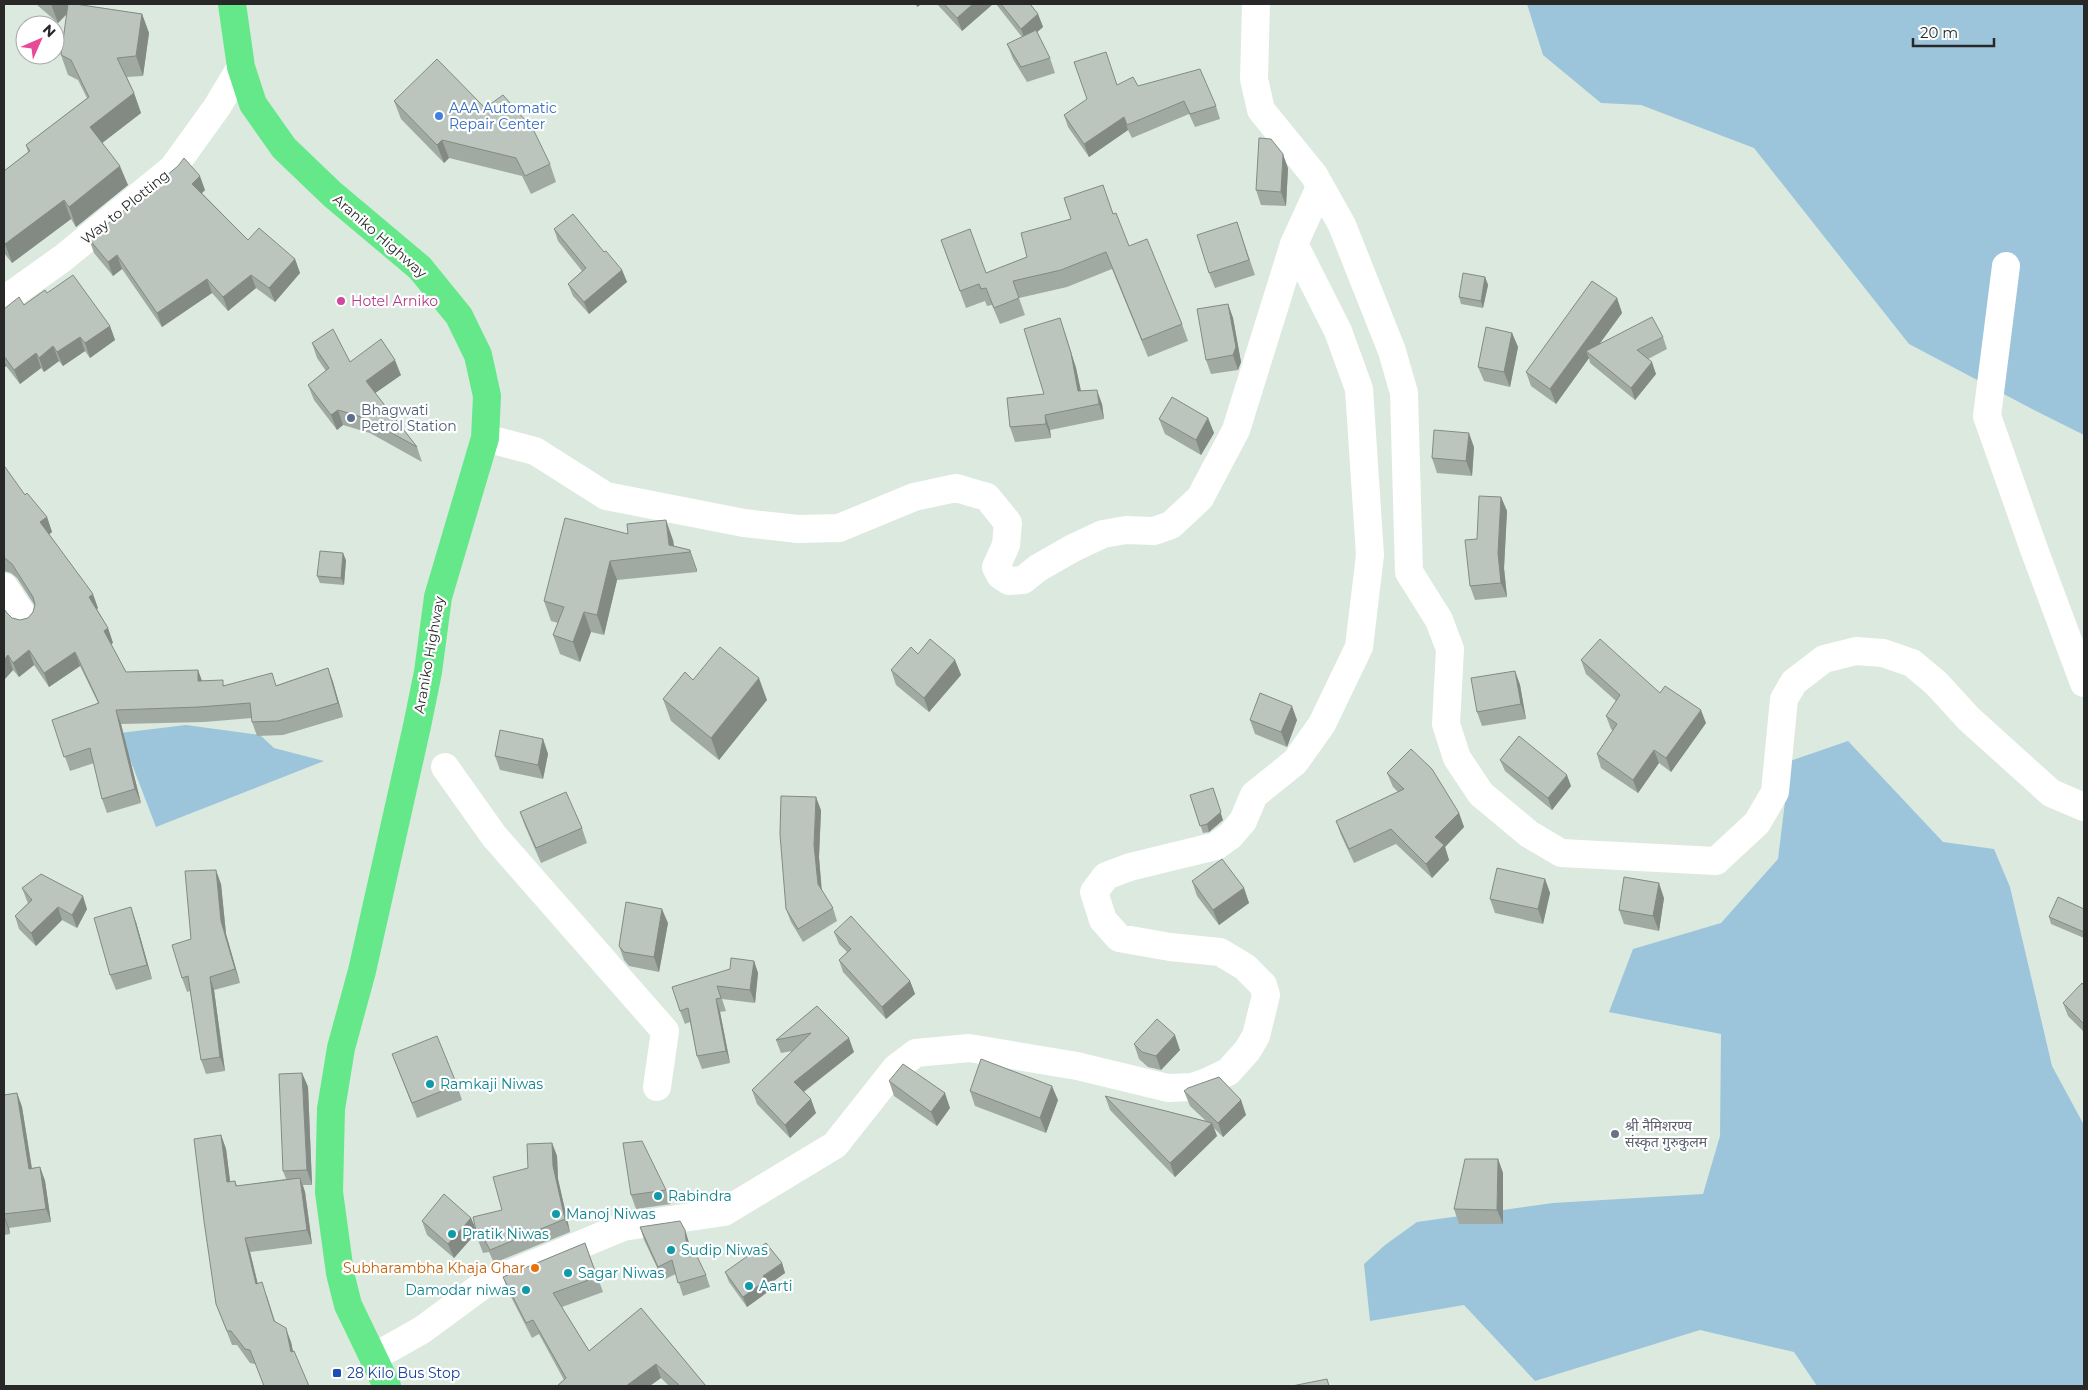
<svg xmlns="http://www.w3.org/2000/svg" width="2088" height="1390" viewBox="0 0 2088 1390" font-family="Montserrat,'Noto Sans Devanagari',sans-serif">
<style>
.green{fill:#9cc5db}
.lines{fill:none;stroke-linecap:round;stroke-linejoin:round}
.minor{stroke:#fff;stroke-width:28}
.trunk{stroke:#64e88a;stroke-width:28}
.wall{fill:#a1a9a3}
.shaded-wall{fill:#838a84}
.building{fill:#bbc5bd;stroke:#838a84}
.shop-dot{fill:#3f7fe0;stroke:#fff;stroke-width:2}
.hotel-dot{fill:#d1479c;stroke:#fff;stroke-width:2}
.service-dot{fill:#5c6f8a;stroke:#fff;stroke-width:2}
.culture-dot{fill:#0f9aa8;stroke:#fff;stroke-width:2}
.worship-dot{fill:#6b7280;stroke:#fff;stroke-width:2}
.food-dot{fill:#e8710a;stroke:#fff;stroke-width:2}
.transit-dot{fill:#1a4fb4;stroke:#fff;stroke-width:2}
.labels{text-anchor:middle;stroke-width:4.5;stroke-linejoin:round;paint-order:stroke}
.shop-label{font-size:14px;fill:#366cbe;stroke:#fff;text-anchor:start}
.street-label{font-size:14px;fill:#282828;stroke:#fff}
.hotel-label{font-size:14px;fill:#b23c85;stroke:#fff;text-anchor:start}
.service-label{font-size:14px;fill:#4e5e75;stroke:#fff;text-anchor:start}
.culture-label{font-size:14px;fill:#0d838f;stroke:#fff;text-anchor:start}
.worship-label{font-size:14px;fill:#5b616d;stroke:#fff;text-anchor:start}
.food-label{font-size:14px;fill:#c56008;stroke:#fff;text-anchor:end}
.transit-label{font-size:14px;fill:#164399;stroke:#fff;text-anchor:start}
</style>
<rect width="100%" height="100%" fill="#dbe9df"/>
<path class="green" d="M1527 4H2084V435L2034 410 1909 344 1754 148 1641 105 1601 103 1543 55Z
M186 725 260 735 274 748 324 761 156 827 120 733Z
M1848 741 1943 842 1994 849 2010 887 2052 1066 2084 1125V1386H1817L1794 1352 1700 1330 1535 1381 1464 1305 1370 1321 1364 1264 1385 1245 1417 1222 1553 1203 1703 1194 1720 1136 1721 1034 1609 1012 1633 949 1721 923 1778 859 1790 761Z"/>
<g class="lines">
<path class="minor" d="M1256 4 1254 79 1261 110 1314 175 1342 225 1392 351 1404 393 1409 572 1439 620 1450 649 1446 724 1457 758 1481 794 1529 834 1561 853 1716 861 1757 823 1775 792 1784 699 1794 682 1824 659 1856 651 1883 653 1912 663 1936 683 1969 719 2051 793 2084 807
M2006 266 1987 416 2035 552 2084 683
M4 300 63 258 173 168 217 107 241 67
M485 438 535 451 606 496 744 523 798 529 839 528 914 497 956 488 987 497 1008 523 1006 545 996 567 1000 575 1009 581 1023 580 1038 568 1073 548 1103 534 1126 530 1154 531 1171 525 1200 498 1236 430 1294 244 1320 187
M4 587 25 619
M445 767 494 836 665 1031 657 1087
M374 1357 422 1330 483 1285 623 1227 724 1212 835 1145 896 1068 916 1053 969 1048 1077 1066 1168 1088 1192 1087 1207 1082 1228 1072 1247 1051 1256 1036 1266 995 1263 985 1245 967 1220 952 1170 947 1119 938 1103 920 1094 892 1106 876 1130 867 1216 846 1230 836 1243 821 1254 795 1295 762 1322 724 1359 647 1370 555 1359 389 1338 331 1294 244"/>
<path class="trunk" d="M232 4 241 67 253 104 284 148 332 194 420 268 459 316 478 355 487 396 485 438 438 597 428 672 417 726 362 971 341 1048 331 1109 329 1192 340 1273 348 1305 387 1386"/>
</g>
<path class="wall" d="M36 4H76L142 14 149 33 143 76 127 77 134 93 141 113 102 143 128 185 76 227 71 219 12 263 4 253V171L28 152 26 145 87 98 78 80 68 75 61 55 67 14 58 23Z
M937 4H993L962 31Z
M996 4H1030L1038 14 1043 27 1037 32 1050 58 1055 73 1027 82 1013 59 1007 44 1022 37Z
M1117 85 1138 86 1216 106 1220 119 1195 127 1189 114 1132 138 1128 130 1089 157 1068 127 1064 115Z
M394 101 485 108 550 164 556 182 531 194 522 176 449 158 444 163 401 119Z
M1288 168 1286 206 1261 205 1256 190Z
M1103 185 1113 214 1129 246 1182 324 1188 341 1148 357 1112 269 1067 287 1019 298 1025 315 1000 324 992 305 987 306 985 301 966 308 941 240 986 273 1027 257 1071 219Z
M205 190 202 193 248 240 295 259 300 273 275 302 256 288 228 311 212 293 162 327 122 269 113 276 94 253 89 239Z
M1237 222 1255 275 1215 288 1209 273Z
M554 229 622 270 627 282 589 314 573 296 568 284 582 271 558 241Z
M1485 277 1488 285 1483 308 1461 304 1459 297Z
M47 293 110 326 115 340 90 358 85 351 63 366 59 361 44 372 41 368 20 384 6 366 4 368V309L24 305Z
M1617 298 1622 313 1599 345 1663 337 1667 349 1648 359 1656 374 1635 400 1590 363 1589 358 1556 404 1531 386 1526 372Z
M1228 304 1233 318 1241 362 1238 370 1211 374 1206 360Z
M1065 333 1076 368 1081 391 1102 404 1104 419 1050 430 1051 438 1015 442 1010 427 1044 394Z
M1512 333 1518 347 1510 387 1484 381 1478 367Z
M312 343 350 362 401 375 375 393 417 447 422 462 370 433 343 425 337 430 314 400 308 385 326 371 317 358Z
M1208 418 1214 433 1201 455 1165 434 1159 419Z
M1474 447 1472 476 1437 473 1432 458Z
M4 468 25 495 47 517 52 532 49 534 98 608 97 609 108 628 113 643 111 644 126 672 198 670 202 681 225 685H277L328 668 333 682 343 717 283 735 257 736 252 722V718L204 722 121 724 141 803 107 813 102 799 94 763 70 771 52 720 98 703 80 666 49 687 34 665 19 677 13 670 4 680 7 613 12 618 20 620 28 618 33 612 35 606 17 578 11 573 4 571Z
M1501 497 1507 511 1504 568 1507 597 1475 600 1470 586 1477 539Z
M628 534 673 540 674 546 690 550 697 570V572L617 580 604 635 591 632 580 662 560 654 553 635 558 623 551 621 544 601Z
M346 560 344 585 320 583 317 576Z
M918 654 955 660 961 675 929 712 896 685 891 670Z
M1581 660 1660 693 1706 723 1671 772 1659 763 1638 793 1601 768 1597 754 1613 731 1611 729 1606 716 1616 701 1586 674Z
M1515 671 1520 685 1526 719 1482 726 1477 712Z
M693 680 767 700 719 760 671 721 663 699Z
M1250 720H1297L1287 747 1255 734Z
M543 739 548 754 543 779 500 770 495 756Z
M1500 760 1571 786 1552 810 1505 771Z
M1387 773 1459 813 1464 827 1445 847 1449 860 1432 878 1396 844 1354 863 1341 835 1336 821 1398 792 1393 787Z
M1190 795 1223 820 1209 832 1203 833Z
M821 810 819 857 822 891 833 908 837 921 803 942 791 922 786 909Z
M520 812 582 828 587 843 541 863 525 826Z
M1545 879 1550 893 1543 924 1495 913 1490 899Z
M1192 881 1244 888 1249 903 1219 925 1197 896Z
M221 884 226 934 240 983 214 990 225 1071 206 1074 201 1060 190 991 187 992 182 978 191 939Z
M22 888 87 909 77 928 62 920 36 946 19 929 15 916 28 903 27 901Z
M1664 898 1659 931 1624 924 1619 910Z
M2084 909V938L2051 924 2049 917Z
M136 922 152 979 116 990 110 975Z
M668 923 659 972 629 966 624 960 619 946Z
M834 932 910 981 915 994 886 1019 843 972 839 960 847 952 839 944Z
M754 961 758 973 755 1003 722 999 726 1011 720 1012 730 1063 702 1069 697 1056 690 1022 685 1024 680 1011 730 969Z
M2084 986V1032L2068 1016 2063 1003Z
M817 1006 854 1052 804 1092 816 1113 790 1138 757 1104 752 1090 792 1051 781 1053 776 1040Z
M1134 1044 1180 1050 1161 1070 1148 1067 1139 1059Z
M392 1054 457 1085 462 1100 417 1118Z
M302 1073 308 1087 312 1185H303L305 1192 312 1244 250 1252 258 1284 267 1296 275 1321 291 1342 293 1352 255 1364 250 1363 237 1345H232L216 1304 221 1135 226 1149 230 1182 235 1181 237 1186 286 1179 283 1171Z
M889 1081 950 1108 937 1126 894 1096Z
M970 1091 1058 1100 1046 1133 975 1106Z
M1184 1091 1241 1100 1246 1115 1223 1137 1214 1128 1217 1136 1175 1177 1110 1110 1105 1096 1206 1121 1190 1106Z
M17 1093 22 1107 32 1168 40 1167 45 1181 51 1222 9 1228 10 1234 4 1235V1095Z
M552 1143 557 1156 558 1179 570 1232 494 1263 489 1252 483 1253 478 1240 476 1233 454 1258 427 1235 422 1221 471 1218 476 1230 502 1210 528 1168Z
M1498 1159 1503 1173V1224H1459L1454 1209Z
M666 1190 671 1204 636 1209 631 1195Z
M640 1227 685 1230 689 1243 690 1248 706 1275 710 1287 683 1296 676 1274 663 1280 644 1240Z
M585 1243 603 1292 562 1307 589 1351 641 1308 706 1386H669L661 1378 564 1380 539 1334 532 1338 508 1291 503 1277Z
M782 1263 785 1273 768 1285 769 1291 747 1307 729 1282 725 1272Z"/>
<path class="shaded-wall" d="M51 4H76L58 23Z
M916 4H922L917 7Z
M973 4H993L962 31 957 18Z
M142 14 149 33 143 76 136 56Z
M1038 14 1043 27 1026 42 1021 29Z
M134 93 141 113 97 147 90 127Z
M1124 117 1128 130 1089 157 1084 144Z
M442 140 449 158 444 163 437 145Z
M1283 154 1288 168 1286 206 1281 192Z
M120 166 128 185 76 227 69 207Z
M200 176 205 190 197 198 192 184Z
M64 200 71 219 12 263 5 244Z
M117 255 122 269 113 276 108 262Z
M295 259 300 273 275 302 269 288Z
M622 270 627 282 589 314 584 302Z
M251 275 256 288 228 311 223 297Z
M1485 277 1488 285 1483 308 1481 301Z
M207 279 212 293 162 327 157 313Z
M1617 298 1622 313 1591 355 1586 351 1589 358 1556 404 1550 389Z
M1228 304 1233 318 1241 362 1238 370 1233 355Z
M1060 318 1076 368 1084 406 1078 391Z
M110 326 115 340 90 358 85 343Z
M1512 333 1518 347 1510 387 1504 372Z
M80 337 85 351 63 366 57 352Z
M53 346 59 361 44 372 39 358Z
M36 353 41 368 20 384 14 370Z
M4 360 6 366 4 368Z
M395 360 401 375 371 396 366 381Z
M1652 362 1656 374 1635 400 1631 388Z
M1097 390 1102 404 1104 419 1099 404Z
M338 410 343 425 337 430 331 415Z
M1045 415 1050 430 1051 438 1046 424Z
M1208 418 1214 433 1201 455 1196 440Z
M1469 433 1474 447 1472 476 1466 461Z
M1501 497 1507 511 1504 568 1507 597 1501 583 1498 553Z
M47 517 52 532 46 537 40 522Z
M666 520 673 540 675 554 669 545Z
M690 550 697 570V572L690 552Z
M343 553 346 560 344 585 341 578Z
M610 561 617 580 604 635 597 615Z
M93 594 98 608 95 611 89 597Z
M584 612 591 632 580 662 573 642Z
M108 628 113 643 109 645 104 631Z
M29 650 34 665 19 677 13 663Z
M75 652 80 666 49 687 44 673Z
M8 655 13 670 4 680V660Z
M955 660 961 675 929 712 924 698Z
M328 668 333 682 343 717 338 703Z
M198 670 203 684 198 681Z
M1515 671 1520 685 1526 719 1521 704Z
M759 678 767 700 719 760 711 738Z
M1292 706 1297 720 1287 747 1281 732Z
M116 710 121 724 141 803 135 789Z
M1701 710 1706 723 1671 772 1666 758Z
M543 739 548 754 543 779 538 765Z
M1654 750 1659 763 1638 793 1633 780Z
M1567 775 1571 786 1552 810 1548 798Z
M1213 788 1223 820 1209 832 1207 824Z
M816 797 821 810 819 857 822 897 818 884 814 845Z
M1459 813 1464 827 1445 847 1449 860 1432 878 1426 864 1435 837Z
M216 870 221 884 226 934 240 983 235 969 221 921Z
M1545 879 1550 893 1543 924 1538 909Z
M1659 883 1664 898 1659 931 1653 916Z
M1244 888 1249 903 1219 925 1213 910Z
M83 896 87 909 77 928 72 915Z
M58 907 62 920 36 946 31 933Z
M131 907 136 922 152 979 147 965Z
M662 909 668 923 659 972 654 957Z
M754 961 758 973 755 1003 750 990Z
M210 977 214 990 225 1071 220 1057Z
M910 981 915 994 886 1019 882 1007Z
M716 999 720 1012 730 1063 726 1051Z
M1175 1035 1180 1050 1161 1070 1156 1056Z
M849 1038 854 1052 799 1095 794 1082Z
M302 1073 308 1087 312 1185 307 1170Z
M1052 1086 1058 1100 1046 1133 1040 1118Z
M17 1093 22 1107 34 1183 29 1169Z
M945 1093 950 1108 937 1126 931 1112Z
M811 1099 816 1113 790 1138 785 1125Z
M1241 1100 1246 1115 1223 1137 1218 1123Z
M1212 1123 1217 1136 1175 1177 1170 1163Z
M221 1135 226 1149 232 1196 227 1182Z
M552 1143 557 1156 558 1179 570 1232 565 1219 553 1166Z
M1498 1159 1503 1173V1224L1497 1210Z
M40 1167 45 1181 51 1222 46 1209Z
M300 1178 305 1192 312 1244 307 1230Z
M4 1215 9 1228 10 1234 5 1220Z
M471 1218 477 1232 454 1258 448 1244Z
M685 1230 689 1243 692 1261 687 1248Z
M245 1238 250 1252 261 1298 256 1284Z
M782 1263 785 1273 768 1285 769 1291 747 1307 743 1297 763 1276Z
M286 1328 291 1342 296 1366 291 1352Z
M656 1364 661 1378 650 1386H626Z"/>
<path class="building" d="M68 4H75L142 14 136 56 117 58 134 93 90 127 120 166 69 207 64 200 5 244 4 243V171L30 151 26 145 89 97 71 60 61 55Z
M944 4H973L957 18Z
M1001 4H1030L1038 14 1021 29Z
M1036 30 1050 58 1021 67 1007 44Z
M1106 52 1117 85 1133 77 1138 86 1200 69 1216 106 1190 114 1184 101 1127 125 1124 117 1084 144 1064 115 1087 99 1074 62Z
M437 59 485 108 503 95 533 129 550 164 525 176 516 158 442 140 437 145 394 101Z
M1259 138 1271 139 1283 154 1281 192 1256 190Z
M184 158 200 176 192 184 248 240 259 228 295 259 269 288 251 275 223 297 207 279 157 313 117 255 108 262 89 239 178 166Z
M1103 185 1113 214 1116 213 1129 246 1147 239 1182 324 1142 340 1106 252 1061 270 1013 281 1019 298 994 308 986 288 981 289 979 284 960 291 941 240 970 229 986 273 1027 257 1021 233 1071 219 1064 198Z
M573 214 604 252 606 251 622 270 584 302 568 284 586 268 554 229Z
M1237 222 1249 260 1209 273 1197 235Z
M1463 273 1485 277 1481 301 1459 297Z
M73 275 110 326 85 343 80 337 57 352 53 346 39 358 36 353 14 370 4 356V309L19 297 24 305 45 290 47 293Z
M1592 281 1617 298 1550 389 1526 372Z
M1228 304 1236 347 1233 355 1206 360 1197 309Z
M1652 317 1663 337 1637 350 1652 362 1631 388 1586 351Z
M1060 318 1071 353 1078 391 1097 390 1099 404 1045 415 1046 424 1010 427 1007 398 1044 394 1024 329Z
M1486 327 1512 333 1504 372 1478 367Z
M333 329 350 362 381 339 395 360 366 381 417 447 365 418 338 410 331 415 308 385 329 368 312 343Z
M1172 397 1208 418 1196 440 1159 419Z
M1434 430 1469 433 1466 461 1432 458Z
M5 467 25 495 27 493 47 517 40 522 93 594 89 597 108 628 104 631 126 672 198 670V681L223 680V686L272 673 276 686 328 668 338 703 278 721 252 722 250 703 199 707 116 710 135 789 102 799 90 748 64 757 52 720 99 703 75 652 44 673 29 650 13 663 8 655 4 660V609L7 613 12 618 20 620 28 618 33 612 35 604 33 597 12 564 6 559 4 558V468Z
M1479 496 1501 497 1498 553 1501 583 1470 586 1465 540 1477 539Z
M565 518 628 534 627 524 666 520 669 545 690 550V552L610 561 597 615 584 612 573 642 553 635 564 607 544 601Z
M320 551 343 553 341 578 317 576Z
M930 639 955 660 924 698 891 670 911 647 918 654Z
M1600 639 1660 693 1665 686 1701 710 1666 758 1654 750 1633 780 1597 754 1617 724 1606 716 1620 695 1581 660Z
M720 647 759 678 711 738 663 699 685 672 693 680Z
M1515 671 1521 704 1477 712 1471 678Z
M1260 693 1292 706 1281 732 1250 720Z
M500 730 543 739 538 765 495 756Z
M1519 736 1567 775 1548 798 1500 760Z
M1411 749 1432 769 1459 813 1435 837 1444 845 1426 864 1391 829 1349 849 1336 821 1404 789 1387 773Z
M1213 788 1221 812 1207 824 1200 826 1190 795Z
M566 792 582 828 536 848 520 812Z
M781 796 816 797 814 845 818 884 833 908 798 929 786 909 780 834Z
M1222 859 1244 888 1213 910 1192 881Z
M1497 868 1545 879 1538 909 1490 899Z
M216 870 221 921 235 969 210 977 220 1057 201 1060 188 976 182 978 172 945 191 939 185 871Z
M41 874 83 896 72 915 58 907 31 933 15 916 32 900 22 888Z
M1624 877 1659 883 1653 916 1619 910Z
M2058 897 2084 909V932L2049 917Z
M626 902 662 909 654 957 624 952 619 946Z
M131 907 147 965 110 975 94 918Z
M851 916 910 981 882 1007 839 960 851 949 834 932Z
M731 958 754 961 750 990 717 986 721 998 716 999 726 1051 697 1056 688 1008 680 1011 672 987 730 969Z
M2082 983 2084 986V1024L2063 1003Z
M817 1006 849 1038 794 1082 811 1099 785 1125 752 1090 811 1033 776 1040Z
M1157 1019 1175 1035 1156 1056 1142 1052 1134 1044Z
M437 1036 457 1085 412 1103 392 1054Z
M981 1059 1052 1086 1040 1118 970 1091Z
M903 1064 945 1093 931 1112 889 1081Z
M302 1073 307 1170 283 1171 279 1074Z
M1219 1077 1241 1100 1218 1123 1184 1091 1188 1088Z
M17 1093 29 1169 40 1167 46 1209 4 1214V1095Z
M1105 1096 1166 1111 1212 1123 1170 1163Z
M221 1135 227 1182 235 1181 236 1186 300 1178 307 1230 245 1238 256 1284 262 1282 274 1321 286 1328 291 1352 294 1351 309 1386H264L250 1350 245 1349 231 1331H227L216 1304 204 1221 194 1139Z
M642 1141 666 1190 631 1195 623 1143Z
M552 1143 553 1166 565 1219 490 1250 484 1239 478 1240 473 1217 502 1210 493 1177 528 1168 527 1144Z
M1465 1159H1498L1497 1210 1454 1209Z
M444 1194 471 1218 448 1244 422 1221Z
M680 1221 685 1230 687 1248H693L706 1275 678 1283 672 1260 658 1267 640 1227Z
M585 1243 597 1277 553 1293 589 1351 641 1308 706 1386H680L656 1364 626 1386H557L566 1378 533 1320 526 1323 503 1277Z
M766 1243 782 1263 763 1276 766 1280 743 1297 725 1272Z
M1327 1379 1329 1386H1292Z"/>
<circle class="shop-dot" cx="439" cy="116" r="5"/>
<circle class="hotel-dot" cx="341" cy="301" r="5"/>
<circle class="service-dot" cx="351" cy="418" r="5"/>
<g class="culture-dot">
<circle cx="430" cy="1084" r="5"/>
<circle cx="658" cy="1196" r="5"/>
<circle cx="556" cy="1214" r="5"/>
<circle cx="452" cy="1234" r="5"/>
<circle cx="671" cy="1250" r="5"/>
<circle cx="568" cy="1273" r="5"/>
<circle cx="749" cy="1286" r="5"/>
<circle cx="526" cy="1290" r="5"/>
</g>
<circle class="worship-dot" cx="1615" cy="1134" r="5"/>
<circle class="food-dot" cx="535" cy="1268" r="5"/>
<rect class="transit-dot" x="332" y="1368" width="10" height="10" rx="2.5"/>
<g class="labels">
<g class="shop-label">
<text x="449" y="113">AAA Automatic<tspan x="449" dy="16">Repair Center</tspan></text>
</g>
<g class="street-label">
<text transform="translate(125 207) rotate(-39)" y="5">Way to Plotting</text>
<text transform="translate(380 236) rotate(41)" y="5">Araniko Highway</text>
<text transform="translate(429 655) rotate(-80)" y="5">Araniko Highway</text>
</g>
<g class="hotel-label">
<text x="351" y="306">Hotel Arniko</text>
</g>
<g class="service-label">
<text x="361" y="415">Bhagwati<tspan x="361" dy="16">Petrol Station</tspan></text>
</g>
<g class="culture-label">
<text x="440" y="1089">Ramkaji Niwas</text>
<text x="668" y="1201">Rabindra</text>
<text x="566" y="1219">Manoj Niwas</text>
<text x="462" y="1239">Pratik Niwas</text>
<text x="681" y="1255">Sudip Niwas</text>
<text x="578" y="1278">Sagar Niwas</text>
<text x="759" y="1291">Aarti</text>
<text x="516" y="1295" text-anchor="end">Damodar niwas</text>
</g>
<g class="worship-label">
<text x="1625" y="1131">श्री नैमिशरण्य<tspan x="1625" dy="16">संस्कृत गुरुकुलम</tspan></text>
</g>
<g class="food-label">
<text x="525" y="1273">Subharambha Khaja Ghar</text>
</g>
<g class="transit-label">
<text x="347" y="1378">28 Kilo Bus Stop</text>
</g>
</g>
<rect width="2088" height="1390" fill="none" stroke="#282828" stroke-width="10"/>
<g transform="translate(40 40) rotate(45)"><circle r="24" fill="#ffffff" stroke="#a9a9a9"/>
<path d="M0-4L9 19L0 12L-9 19Z" fill="#e84a98"/>
<text y="-8" font-size="14" font-weight="bold" text-anchor="middle" fill="#282828">N</text>
</g>
<path d="M1913 38v8h81v-8" fill="none" stroke="#282828" stroke-width="2.5"/>
<text x="1920" y="38" font-size="15" fill="#282828" stroke="#ffffff" stroke-width="4" paint-order="stroke">20 m</text>
</svg>
